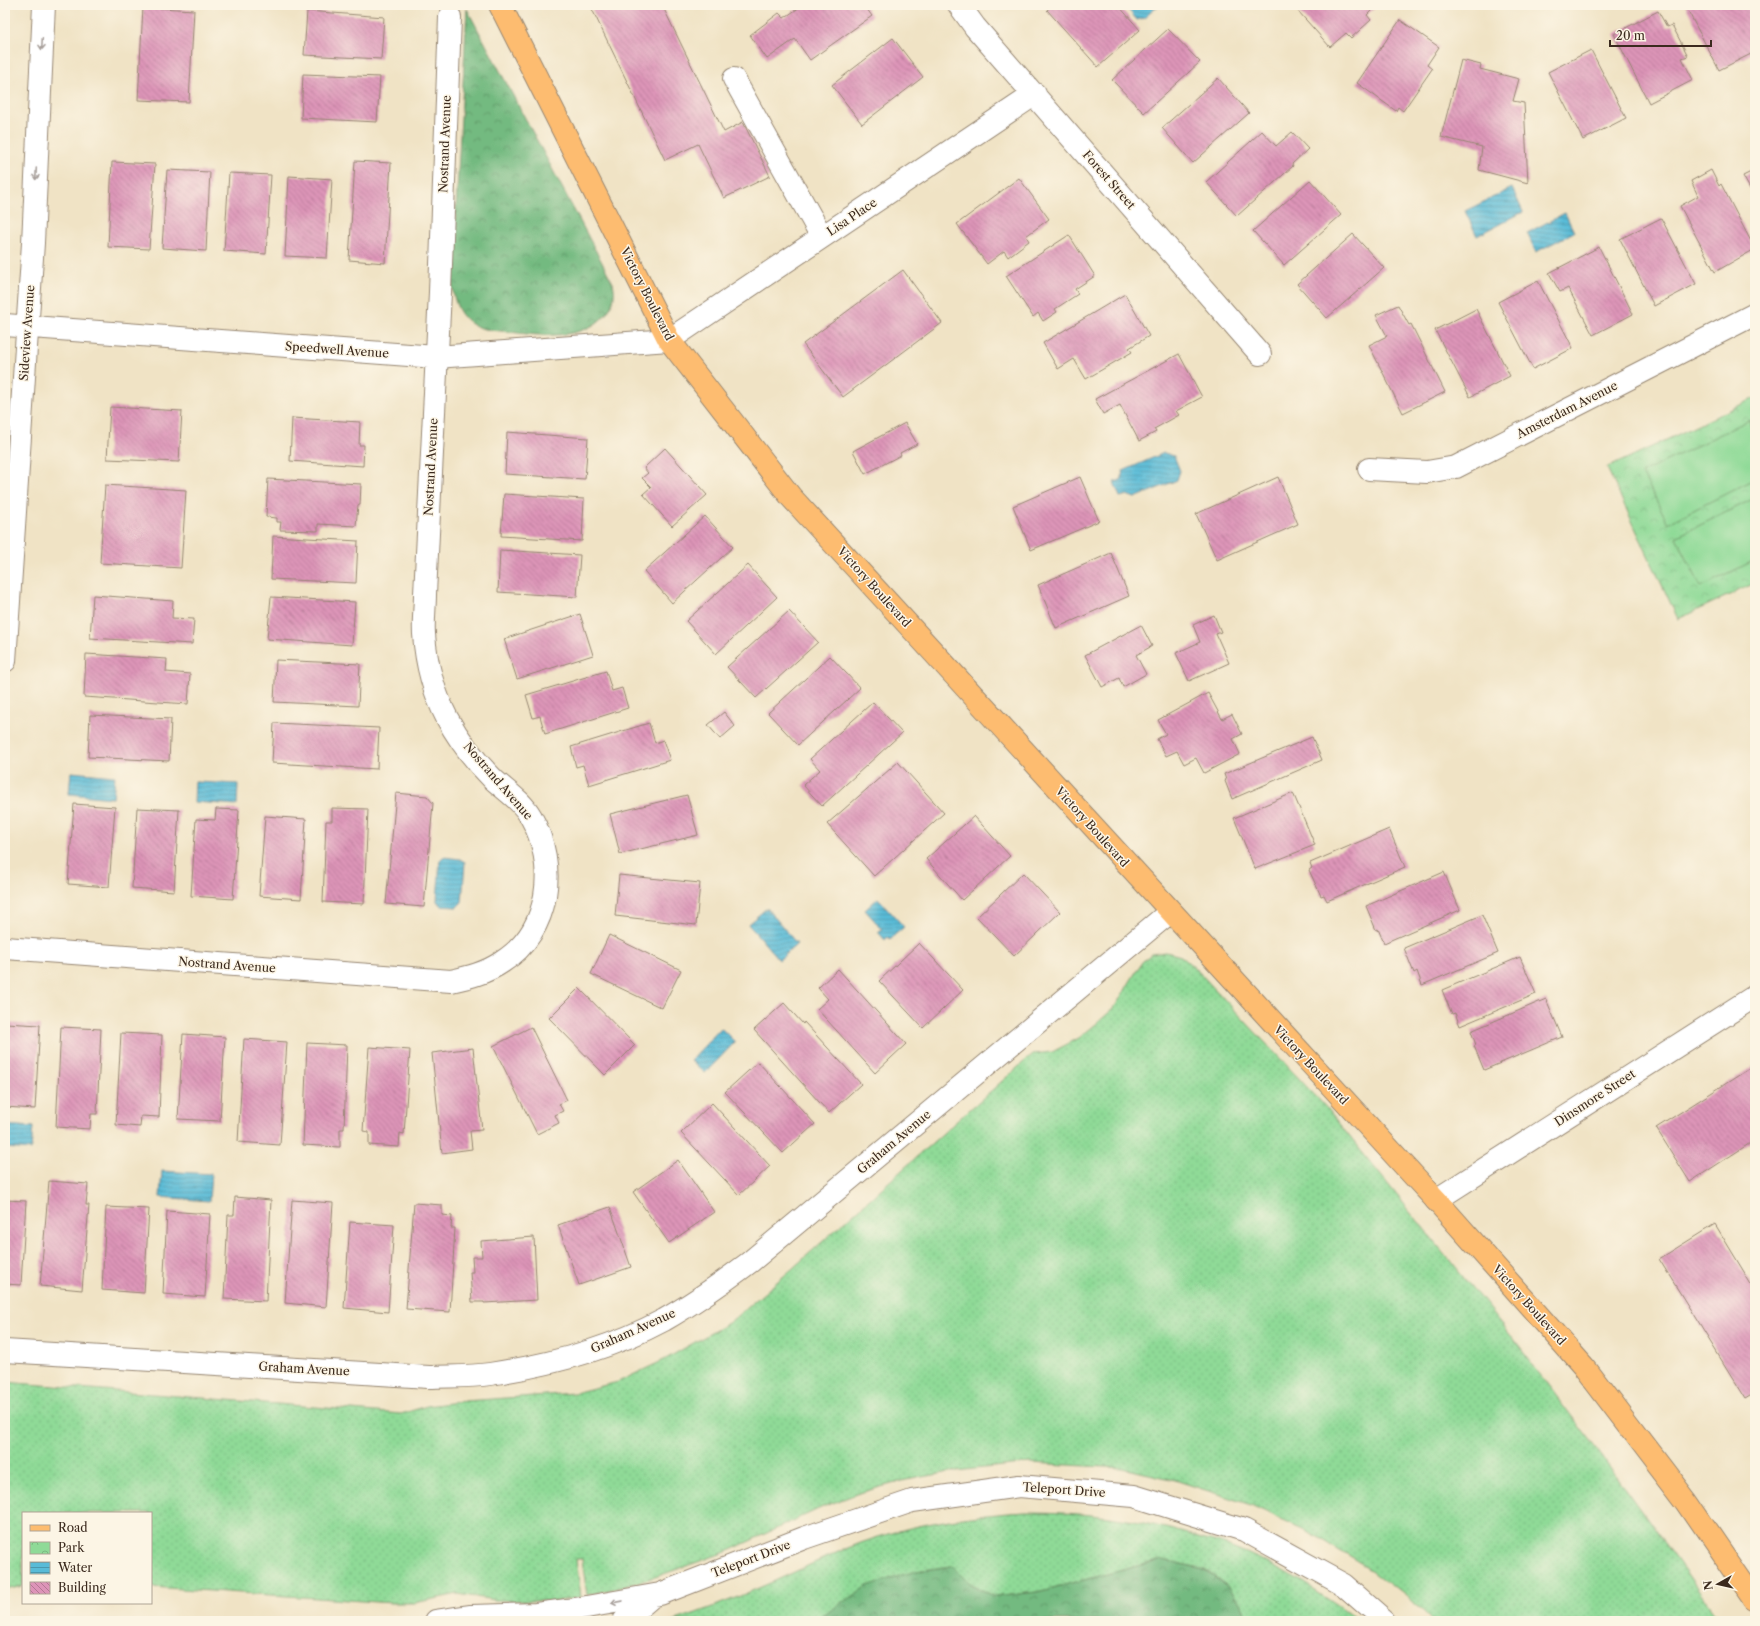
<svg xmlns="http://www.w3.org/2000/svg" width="1760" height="1626" viewBox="0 0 1760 1626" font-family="'Libre Caslon Text',serif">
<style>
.grass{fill:url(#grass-dots);stroke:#65825a}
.forest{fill:url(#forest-crowns);stroke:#57724f}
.park{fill:url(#park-crowns);stroke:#65825a}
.pitch{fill:#8fda97;stroke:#65825a}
.water{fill:url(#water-rules);stroke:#4a727a}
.building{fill:url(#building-back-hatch)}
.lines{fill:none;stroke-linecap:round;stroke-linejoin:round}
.minor-casing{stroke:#968672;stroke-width:24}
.major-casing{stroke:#968672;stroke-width:24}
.minor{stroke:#fff;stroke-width:22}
.major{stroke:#fdbc6f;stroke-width:22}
.oneway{stroke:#a79f9a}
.labels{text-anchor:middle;stroke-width:3;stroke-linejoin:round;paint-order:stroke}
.street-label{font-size:12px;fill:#3b2a1e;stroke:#fcf5e5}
</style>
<defs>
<pattern id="grass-dots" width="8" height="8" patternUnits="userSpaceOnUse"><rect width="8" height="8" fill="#8fda97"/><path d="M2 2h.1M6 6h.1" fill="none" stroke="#7cbb82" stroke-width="1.8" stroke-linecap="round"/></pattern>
<pattern id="forest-crowns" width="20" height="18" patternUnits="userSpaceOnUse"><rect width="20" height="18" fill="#73ba80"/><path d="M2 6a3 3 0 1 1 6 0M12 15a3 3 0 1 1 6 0" fill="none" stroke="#609768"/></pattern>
<pattern id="park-crowns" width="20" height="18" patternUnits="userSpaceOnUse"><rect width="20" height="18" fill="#8fda97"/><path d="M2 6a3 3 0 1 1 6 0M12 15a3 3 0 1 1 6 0" fill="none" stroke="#7cbb82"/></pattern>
<pattern id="water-rules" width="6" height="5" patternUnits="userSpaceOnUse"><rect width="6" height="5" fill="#59bbd7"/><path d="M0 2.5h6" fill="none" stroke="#4b98ae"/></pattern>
<pattern id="building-back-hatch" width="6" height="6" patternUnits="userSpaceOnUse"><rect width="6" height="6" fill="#dd94b8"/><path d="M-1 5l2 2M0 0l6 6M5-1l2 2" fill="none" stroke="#b47995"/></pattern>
</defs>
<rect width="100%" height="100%" fill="#fcf5e5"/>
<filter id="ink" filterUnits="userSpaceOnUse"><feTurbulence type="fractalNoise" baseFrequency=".025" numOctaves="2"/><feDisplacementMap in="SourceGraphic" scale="8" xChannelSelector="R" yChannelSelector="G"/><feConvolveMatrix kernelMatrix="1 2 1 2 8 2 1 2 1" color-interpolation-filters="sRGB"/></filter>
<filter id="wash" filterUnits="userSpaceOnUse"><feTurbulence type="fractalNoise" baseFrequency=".012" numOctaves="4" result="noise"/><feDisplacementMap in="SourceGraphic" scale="16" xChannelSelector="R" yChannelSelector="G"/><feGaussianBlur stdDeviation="0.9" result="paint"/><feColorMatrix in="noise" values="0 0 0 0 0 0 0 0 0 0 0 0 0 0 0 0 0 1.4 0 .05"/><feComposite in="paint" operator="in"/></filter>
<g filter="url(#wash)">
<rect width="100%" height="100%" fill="#f0e3c5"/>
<path class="grass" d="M1166 952 1181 956 1196 969 1323 1104 1511 1336 1619 1479 1721 1621H1434L1424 1611 1373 1571 1307 1531 1251 1505 1175 1480 1123 1468 1030 1463 956 1471 906 1480 859 1493 825 1506 726 1552 655 1577 622 1587 587 1595 582 1559H576L581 1597 557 1601H526L494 1600 458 1594 414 1603H392L151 1587V1513H23V1586L5 1590V1382L401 1414 427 1406 465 1401 574 1393 618 1382 664 1360 730 1322 792 1269 951 1126 1033 1054 1052 1052 1079 1038 1096 1024 1114 1008 1142 962 1151 954Z
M1024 1512C1085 1512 1136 1518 1194 1536 1206 1539 1218 1542 1229 1546 1277 1564 1320 1591 1360 1621H1249L1230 1587 1205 1569 1162 1560 1037 1592 995 1597 970 1583 952 1566 916 1571 819 1617 815 1621H673C703 1611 732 1600 761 1587 799 1571 835 1551 875 1538 923 1522 974 1515 1024 1512Z"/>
<path class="forest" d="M467 9 613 283C616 295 614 304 606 314 584 341 541 336 510 332 496 330 480 331 469 322 456 312 453 296 452 281Z
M1162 1560 1204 1569 1230 1587 1249 1621H815L867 1586 916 1571 953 1566 970 1583 995 1597 1037 1592Z"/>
<path class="park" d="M1755 398V583L1678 619 1607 468Z"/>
<path class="pitch" d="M1749 420 1755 432V479L1668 523 1642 473Z
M1755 498V560L1701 587 1676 537Z"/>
<path class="water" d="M1127 5H1159L1144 18 1137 20 1127 8Z
M1512 188 1523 212 1477 236 1465 211Z
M1565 213 1574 232 1536 252 1527 233Z
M1164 453 1174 456 1180 471 1177 480 1135 498 1127 495 1120 497 1114 482 1121 480 1123 471Z
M71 772 115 776 113 798 69 794Z
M195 782 238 784 237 805 194 802Z
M443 857 460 859 465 862 462 902 457 907 441 906 437 901 440 860Z
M878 898 904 927 890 939 888 937 885 940 878 932 882 929 865 910Z
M767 908 797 944 779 960 748 924Z
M721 1028 735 1042 705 1073 691 1060Z
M5 1125 33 1127 31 1150 5 1148Z
M162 1171 211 1174 209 1201 160 1197Z"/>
<g id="blocks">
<path class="building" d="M590 5H662L724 132 743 122 770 176 724 198 698 144 665 160Z
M803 5H864L872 16 810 60 795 39 767 59 750 35 779 13 784 18Z
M1053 5H1118L1140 30 1098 67 1047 10Z
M1304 5H1377L1367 15 1371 20 1351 38 1346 33 1330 47 1298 11Z
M1685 5H1748L1755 19V52L1719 70Z
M143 7 194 10 189 102 138 100Z
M307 11 384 17 381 59 304 55Z
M1658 11 1667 27 1672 25 1688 56 1682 58 1693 80 1649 103 1614 34Z
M1400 20 1439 47 1427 65 1432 69 1403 111 1398 107 1396 111 1357 83Z
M1168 29 1200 62 1144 113 1112 80Z
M893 38 923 77 862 124 832 85Z
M1591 50 1626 118 1583 140 1548 72Z
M1461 60 1481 65 1480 69 1519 79 1513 101 1524 103 1528 183 1479 170 1482 147 1441 137Z
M303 74 380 77 377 122 301 118Z
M1218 78 1249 113 1193 163 1162 128Z
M1262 131 1276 146 1292 132 1308 149 1292 164 1293 166 1237 216 1206 182Z
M355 161 391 163 385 263 349 260Z
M112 162 155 164 149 249 108 247Z
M167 170 210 172 206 251 162 248Z
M1711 170 1719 186 1721 184 1755 249 1715 272 1680 206 1698 196 1691 181Z
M1755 170V198L1743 176Z
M229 173 271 175 266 254 224 251Z
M289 176 332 179 327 258 285 256Z
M1019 178 1049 219 1026 236 1029 241 1008 257 1004 251 987 264 957 224Z
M1310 180 1341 215 1284 265 1253 231Z
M1661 218 1696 284 1654 306 1620 239Z
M1353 234 1384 268 1327 318 1297 284Z
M1069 235 1095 276 1075 289 1078 294 1055 309 1057 312 1043 321 1038 313 1033 317 1006 276Z
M1599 247 1633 314 1593 335 1568 288 1560 292 1549 273Z
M903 270 942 323 843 397 803 344Z
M1538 281 1573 348 1533 369 1498 302Z
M1125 294 1149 336 1129 348 1132 352 1086 379 1074 359 1058 369 1043 343Z
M1398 305 1409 325 1411 324 1445 392 1403 413 1369 345 1387 336 1376 315Z
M1476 309 1510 376 1470 397 1435 330Z
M1179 354 1202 397 1176 411 1179 415 1154 429 1156 432 1139 441 1120 405 1103 414 1095 399Z
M110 407 182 411 179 462 107 459Z
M292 418 360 422 359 445H364L363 466 290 461Z
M905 423 917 444 900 453 901 455 865 474 853 451Z
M507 432 588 438 585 479 505 474Z
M665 448 707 495 672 526 643 494 651 487 642 478 648 473 644 468Z
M1080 477 1099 521 1031 550 1013 506Z
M1278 477 1298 524 1217 560 1196 514Z
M268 479 361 484 360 505H358L356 526 318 524V531L280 530 281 522H277V518L266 517Z
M105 485 186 490 181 568 100 563Z
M504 494 584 499 582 541 501 536Z
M705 516 733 547 672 603 644 571Z
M273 536 358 541 356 583 271 579Z
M500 550 580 555 577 597 498 592Z
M1111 553 1129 596 1056 628 1038 585Z
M748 565 777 597 716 654 686 621Z
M93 595 173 601 172 618 194 619 192 644 90 638Z
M271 597 355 602 352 645 267 639Z
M789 611 818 642 756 698 727 667Z
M580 614 593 655 517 679 504 639Z
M1214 615 1221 632 1216 634 1229 663 1189 681 1176 653 1200 642 1193 625Z
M1141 625 1152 646 1136 655 1146 674 1123 687 1119 678 1102 687 1085 655Z
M86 654 167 659 166 672 190 674 188 704 84 697Z
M830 656 860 688 798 745 768 713Z
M276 660 360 664 358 706 274 702Z
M606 671 612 691 622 688 628 708 545 734 540 716 533 718 526 695Z
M1208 693 1222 719 1232 714 1242 734 1233 739 1240 754 1204 773 1196 758 1184 764 1177 751 1166 756 1157 739 1166 734 1158 720Z
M873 702 902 733 822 806 803 785 820 770 810 759Z
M724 712 735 726 720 739 708 725Z
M90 715 171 719 169 761 88 757Z
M274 723 379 728 377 769 272 763Z
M649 723 655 743 663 740 670 760 589 785 583 765 576 767 571 747Z
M1312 737 1322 760 1232 799 1225 781 1226 780 1224 774Z
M898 762 944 813 874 876 827 824Z
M396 793 427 796 433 803 424 907 386 904Z
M1293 793 1315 845 1255 869 1234 818Z
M687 795 698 835 620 854 610 814Z
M74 804 115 807 109 887 68 884Z
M137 808 179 810 174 891 132 888Z
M332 808 368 809 364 904 323 902 326 821H332Z
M216 809 239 810 233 899 191 896 196 819 215 820Z
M265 816 306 819 301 899 259 896Z
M974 816 1010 856 962 900 926 859Z
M1389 829 1405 867 1327 901 1324 895 1321 896 1309 870 1312 868 1310 863Z
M1444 872 1460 910 1384 943 1378 929 1376 930 1366 906Z
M1023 873 1060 912 1014 956 977 917Z
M619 875 700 883 696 925 615 916Z
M1482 915 1498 953 1422 985 1417 971 1414 973 1404 948Z
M609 935 681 970 662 1008 591 974Z
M919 943 963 990 923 1028 879 981Z
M1520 957 1536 994 1460 1026 1455 1013 1452 1014 1442 990Z
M838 969 906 1044 875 1073 817 1009 828 999 818 988Z
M579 988 635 1045 605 1075 549 1018Z
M1546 999 1562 1037 1484 1070 1474 1046 1476 1045 1471 1031Z
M784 1003 803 1024 804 1022 861 1084 829 1113 754 1030Z
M5 1023 40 1025 35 1109 5 1107Z
M61 1027 101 1029 97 1114H91L90 1129 56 1127Z
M531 1027 567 1100 559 1104 563 1111 555 1115 559 1123 537 1134 493 1046Z
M121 1033 162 1035 159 1117 141 1116 140 1127 116 1125Z
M183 1034 225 1037 220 1121 178 1119Z
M244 1039 287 1042 280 1145 238 1142Z
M307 1043 347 1045 344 1129H340V1147L303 1145Z
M369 1047 410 1050 404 1134 400 1133 399 1147 369 1145V1132L363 1131Z
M473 1048 482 1130 470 1131 472 1149 442 1153 432 1053Z
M758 1062 815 1124 783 1153 725 1092Z
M1755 1065V1140L1690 1182 1656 1128Z
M712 1103 770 1166 739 1195 681 1133Z
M678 1160 714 1212 669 1243 633 1192Z
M49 1181 88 1184 86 1205H89L82 1290 40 1286Z
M235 1197 271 1200 266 1301 224 1299 228 1215H234Z
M5 1200 26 1201 21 1285 5 1284Z
M292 1200 333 1203 326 1307 285 1303Z
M414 1203 442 1205V1215L452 1216 451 1228H455L450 1312 406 1309Z
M106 1207 149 1209 144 1293 102 1290Z
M610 1207 631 1267 579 1285 558 1225Z
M167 1211 210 1214 205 1297 163 1294Z
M350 1222 394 1225 388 1312 344 1308Z
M1715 1224 1755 1290V1392L1745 1398 1659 1259Z
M534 1237 537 1300 484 1303V1302H472L470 1272H473L472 1257H482L481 1241Z"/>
</g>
</g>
<g filter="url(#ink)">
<use href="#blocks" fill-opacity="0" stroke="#968672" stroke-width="1"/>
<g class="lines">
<g class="minor-casing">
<path id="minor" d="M959 5 975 27 1260 354
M734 79 822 237
M5 325 436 357 669 340 1035 94
M1369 469 1427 472 1456 467 1755 314
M5 661 33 243 44 5
M5 948 451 981C469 977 486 973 502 962 551 931 558 865 531 817 522 801 506 791 493 779 475 761 459 740 447 718 434 693 426 662 424 634 423 621 425 607 425 594L440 292 450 17
M1436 1200 1755 996
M5 1351 429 1377C449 1376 470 1377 490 1374 550 1365 610 1349 664 1320 694 1303 722 1283 750 1262L1170 912
M436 1621 471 1616 536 1614 575 1609 660 1594 804 1538 912 1501 1019 1486 1134 1496 1244 1530 1344 1585 1385 1621
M624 1621 654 1595"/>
</g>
<g class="major-casing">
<path id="major" d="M500 5 669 340 791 497 1436 1200 1584 1367 1687 1502 1755 1601"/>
</g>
<use href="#minor" class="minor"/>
<use href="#major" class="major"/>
</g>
<defs><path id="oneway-shaft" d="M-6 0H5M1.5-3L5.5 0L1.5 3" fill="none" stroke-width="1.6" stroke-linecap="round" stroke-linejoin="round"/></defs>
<g class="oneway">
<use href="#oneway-shaft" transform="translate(42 44) rotate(93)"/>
<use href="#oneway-shaft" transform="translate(36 174) rotate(93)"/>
<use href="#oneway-shaft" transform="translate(617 1602) rotate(169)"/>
</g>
</g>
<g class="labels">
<g class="street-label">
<text transform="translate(445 144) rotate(-88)" y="4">Nostrand Avenue</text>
<text transform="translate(1109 180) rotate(49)" y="4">Forest Street</text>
<text transform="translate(852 217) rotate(-34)" y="4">Lisa Place</text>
<text transform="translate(647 294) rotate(63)" y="4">Victory Boulevard</text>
<text transform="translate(27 333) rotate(-86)" y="4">Sideview Avenue</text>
<text transform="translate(337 350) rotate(4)" y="4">Speedwell Avenue</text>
<text transform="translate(1567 410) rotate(-27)" y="4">Amsterdam Avenue</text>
<text transform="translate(431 467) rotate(-87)" y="4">Nostrand Avenue</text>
<text transform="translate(874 587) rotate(48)" y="4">Victory Boulevard</text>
<text transform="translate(498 781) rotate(49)" y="4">Nostrand Avenue</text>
<text transform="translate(1092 827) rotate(48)" y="4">Victory Boulevard</text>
<text transform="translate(227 965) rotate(4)" y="4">Nostrand Avenue</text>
<text transform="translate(1311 1065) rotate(47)" y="4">Victory Boulevard</text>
<text transform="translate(1595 1098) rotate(-33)" y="4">Dinsmore Street</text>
<text transform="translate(894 1142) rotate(-40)" y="4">Graham Avenue</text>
<text transform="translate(1529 1305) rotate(48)" y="4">Victory Boulevard</text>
<text transform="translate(633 1331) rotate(-24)" y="4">Graham Avenue</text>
<text transform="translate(304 1369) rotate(3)" y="4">Graham Avenue</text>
<text transform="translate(1064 1490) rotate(4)" y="4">Teleport Drive</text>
<text transform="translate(751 1559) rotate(-21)" y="4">Teleport Drive</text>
</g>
</g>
<rect width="1760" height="1626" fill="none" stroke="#fcf5e5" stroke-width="20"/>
<rect x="22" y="1512" width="130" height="92" fill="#fcf5e5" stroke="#afa495"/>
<rect x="30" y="1525" width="20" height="6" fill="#fdbc6f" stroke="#afa495"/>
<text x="58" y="1532" font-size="12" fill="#3b2a1e">Road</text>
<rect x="30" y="1542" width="20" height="12" fill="url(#park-crowns)" stroke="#afa495"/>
<text x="58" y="1552" font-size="12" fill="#3b2a1e">Park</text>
<rect x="30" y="1562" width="20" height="12" fill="url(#water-rules)" stroke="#afa495"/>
<text x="58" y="1572" font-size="12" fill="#3b2a1e">Water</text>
<rect x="30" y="1582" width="20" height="12" fill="url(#building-back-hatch)" stroke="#afa495"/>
<text x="58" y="1592" font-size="12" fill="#3b2a1e">Building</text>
<g transform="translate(1718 1584) rotate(262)" stroke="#fcf5e5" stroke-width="3" paint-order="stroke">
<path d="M0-3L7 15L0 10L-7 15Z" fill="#3b2a1e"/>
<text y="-6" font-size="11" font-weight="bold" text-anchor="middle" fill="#3b2a1e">N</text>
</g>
<path d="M1610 40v6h101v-6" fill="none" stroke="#3b2a1e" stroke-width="2"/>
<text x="1616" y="40" font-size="12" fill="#3b2a1e" stroke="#fcf5e5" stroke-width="3" paint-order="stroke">20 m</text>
</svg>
